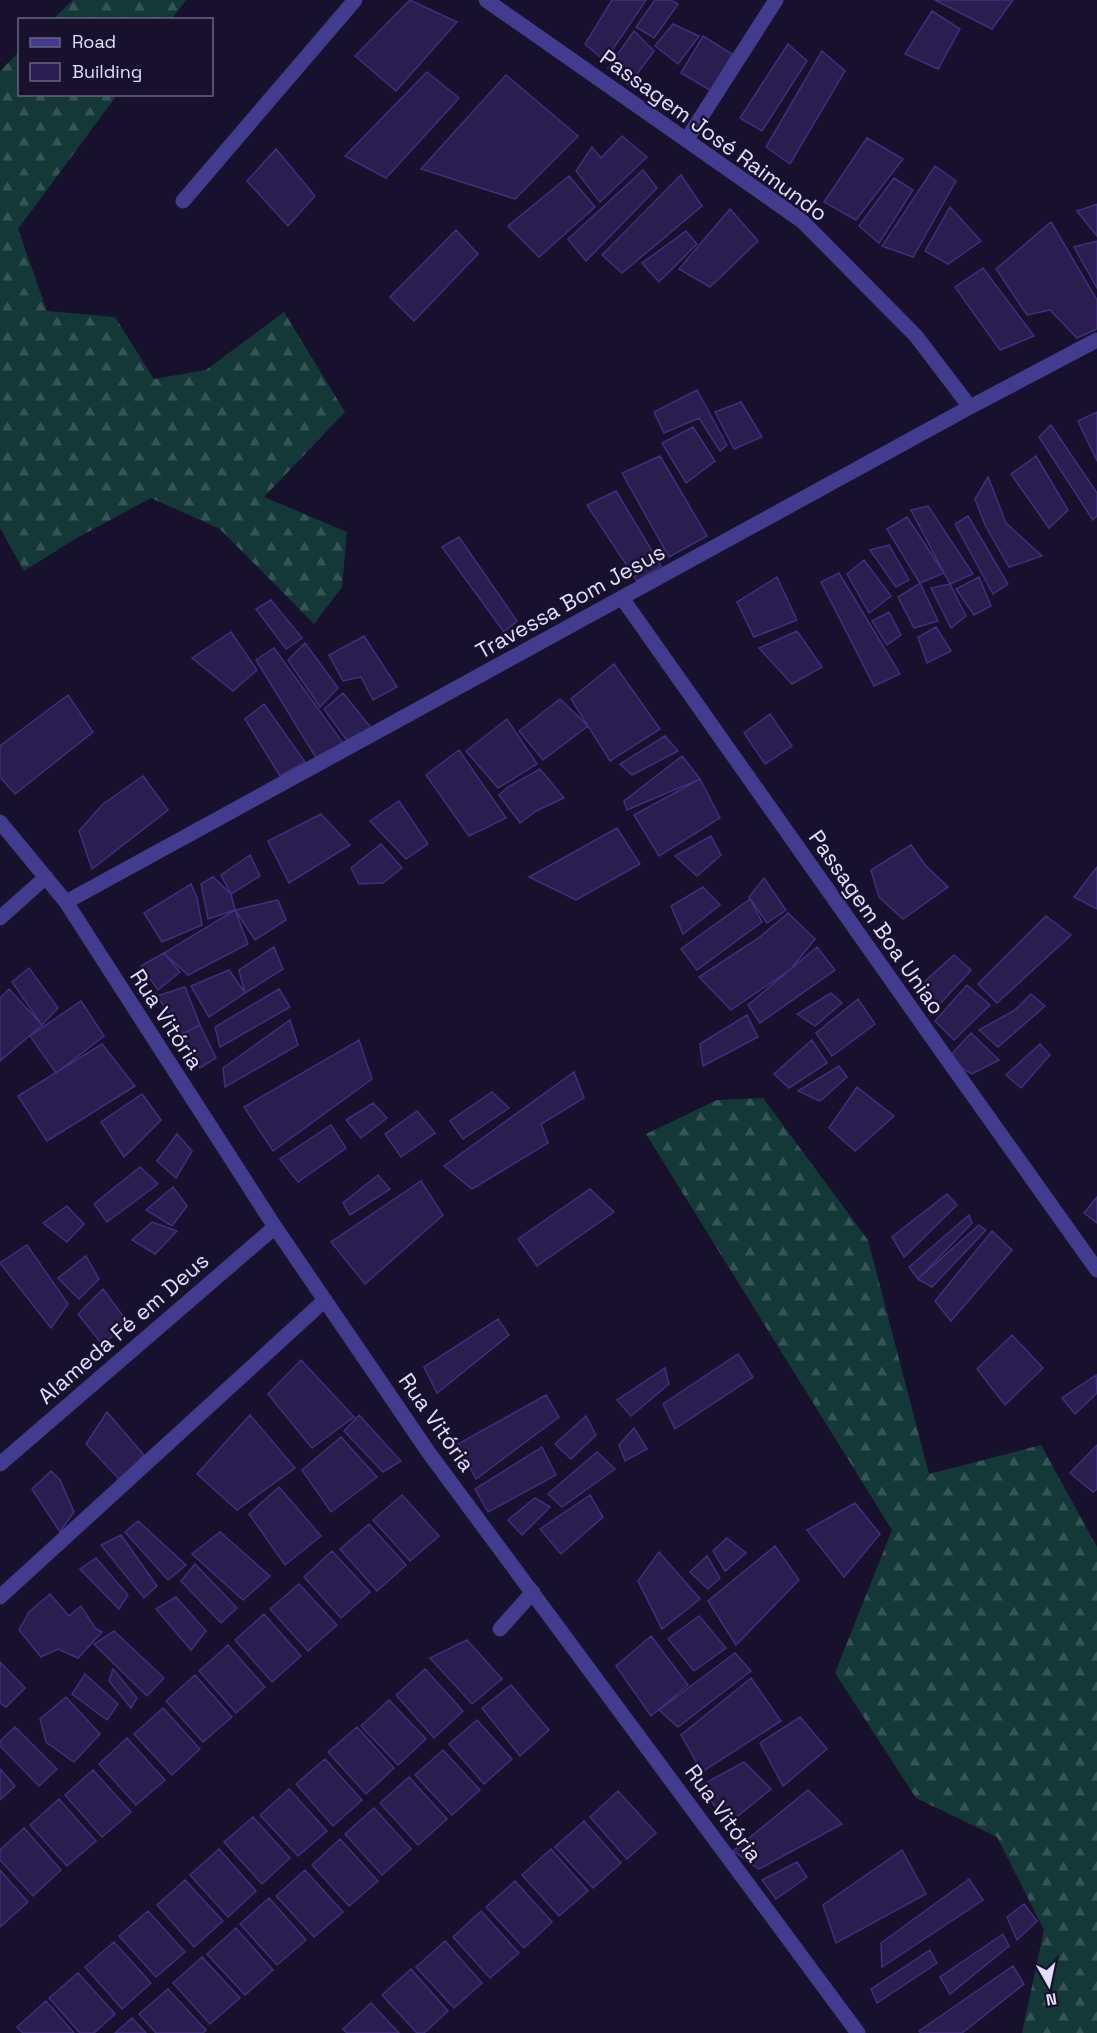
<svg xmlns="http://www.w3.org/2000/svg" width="1097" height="2033" viewBox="0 0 1097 2033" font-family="'Space Grotesk',sans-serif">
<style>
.forest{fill:url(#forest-firs)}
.building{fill:#2a1d4f;stroke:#422e7c;stroke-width:1.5}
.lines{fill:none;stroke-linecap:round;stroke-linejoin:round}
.service{stroke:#433b8e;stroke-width:15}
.minor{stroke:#433b8e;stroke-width:15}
.labels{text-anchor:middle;stroke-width:5;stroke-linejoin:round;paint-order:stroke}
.street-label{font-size:22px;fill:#e3deff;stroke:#18112e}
</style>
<defs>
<pattern id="forest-firs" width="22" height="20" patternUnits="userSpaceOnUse" patternTransform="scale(1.5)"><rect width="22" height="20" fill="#143738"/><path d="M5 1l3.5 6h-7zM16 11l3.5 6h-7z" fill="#365456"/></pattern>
</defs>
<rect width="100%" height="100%" fill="#18112e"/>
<path class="forest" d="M73 0H186L172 19H53Z
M19 52 20 94 117 95 18 229 47 311 115 317 154 379 206 370 284 312 345 412 264 497 347 532 342 587 314 624 220 529 151 498 75 539 24 571 0 528V71Z
M763 1098 868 1240 929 1474 1041 1445 1097 1547V2033H1022L1044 1930 997 1837 916 1798 835 1673 892 1530 646 1134 717 1100Z"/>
<path class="building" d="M410 0 457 22 396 91 355 56Z
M612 0H646L605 61 585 44Z
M655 0H671L678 4 654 38 636 27Z
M935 0H1013L992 29Z
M932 11 960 29 938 69 905 54Z
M673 24 699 36 678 64 655 46Z
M634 31 654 51 629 85 608 68Z
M703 36 732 54 711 91 681 73Z
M788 44 807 61 762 131 740 118Z
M822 51 845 71 790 164 766 147Z
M427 72 459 98 386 178 345 156Z
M506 75 578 136 515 199 421 169Z
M622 136 647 157 600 202 576 171 592 147 601 158Z
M867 138 903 159 856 220 824 202Z
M276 149 315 196 288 226 247 181Z
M935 166 956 181 913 257 882 246Z
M643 170 657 188 586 261 568 239Z
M681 175 702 206 622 273 602 255Z
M569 176 595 207 539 257 508 226Z
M894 178 913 190 879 243 859 226Z
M1097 204V236L1077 211Z
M950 207 981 241 948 264 925 251Z
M730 209 758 241 710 287 679 269Z
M1051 222 1097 300V329L1077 338 1050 310 1027 315 996 269Z
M456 230 478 254 414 321 390 297Z
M686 231 697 244 659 282 642 263Z
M1097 241V288L1074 247Z
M983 268 1034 336 1000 350 955 287Z
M697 390 727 445 720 451 699 418 664 433 654 412Z
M741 402 762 437 734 449 715 412Z
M1097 412V461L1078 421Z
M1051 425 1097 493V516L1093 520 1039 437Z
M693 427 715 461 686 483 662 443Z
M660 456 707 536 669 557 622 473Z
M1036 456 1068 510 1049 528 1011 474Z
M988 477 1006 523 1042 556 1009 567 985 525 975 499Z
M616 491 661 566 637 581 587 505Z
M928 506 973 574 950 584 911 510Z
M968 516 1008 584 993 594 955 524Z
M907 517 944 573 920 583 887 529Z
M459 537 517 621 504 632 442 547Z
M889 545 909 580 896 587 870 550Z
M864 560 891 596 869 613 847 574Z
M839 573 900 674 874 686 821 582Z
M777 577 797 620 754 637 737 602Z
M979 577 991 606 974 615 956 589Z
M920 583 938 621 914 628 898 597Z
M950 584 966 616 951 628 931 588Z
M271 600 302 638 286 649 256 609Z
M889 612 901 635 887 645 872 621Z
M936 627 951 651 927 663 918 637Z
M797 631 822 667 792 684 759 648Z
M231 632 257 670 233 691 192 658Z
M364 636 397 687 373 700 361 677 343 681 329 655Z
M305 643 338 688 320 707 288 660Z
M274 648 343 743 318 761 256 660Z
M614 664 660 729 610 761 571 699Z
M343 693 372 729 348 742 324 709Z
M68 695 93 732 15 794 0 777V746Z
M560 699 588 726 543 760 519 731Z
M264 704 305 762 280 776 245 719Z
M770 714 792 746 765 764 744 733Z
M507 719 537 764 498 788 466 751Z
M665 736 678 751 632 775 620 764Z
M459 750 506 818 469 836 426 775Z
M682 756 700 779 627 810 624 801Z
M540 769 564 798 536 811 520 823 499 795 508 787Z
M143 776 168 810 92 869 79 831 103 804Z
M700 779 720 818 659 856 634 815Z
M399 801 428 844 406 859 370 821Z
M321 814 350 845 289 883 268 841Z
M617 828 640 864 576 900 529 877Z
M711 836 721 855 697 876 675 856Z
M381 844 402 868 383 883 359 884 351 868Z
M911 845 925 865 948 887 903 919 879 897 871 870Z
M250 855 260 876 231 894 221 875Z
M1097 867V909L1074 897Z
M213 877 231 894 235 910 208 919 201 884Z
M764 878 786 910 767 923 749 897Z
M191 884 197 898 202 925 162 942 144 913Z
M703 887 720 905 683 934 671 906Z
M750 899 762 922 697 970 681 949Z
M278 900 286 920 255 940 235 910Z
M235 910 248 944 188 975 164 953Z
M788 913 815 939 791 969 731 1010 699 977 760 937Z
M1046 916 1071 935 997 1003 978 984Z
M274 947 283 969 245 993 239 970Z
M817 947 835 970 760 1023 748 1005Z
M164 953 180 972 158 990 141 966Z
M954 955 971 970 939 1005 915 990Z
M29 968 58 1008 42 1025 12 982Z
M229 970 245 993 209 1017 191 986Z
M967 985 990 1005 954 1040 935 1021Z
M185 987 200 1025 182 1034 157 996Z
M9 989 42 1025 0 1061V998Z
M279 989 290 1007 220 1047 215 1027Z
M831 993 842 1003 815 1026 797 1014Z
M1031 994 1045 1006 998 1047 979 1030 1015 1010Z
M858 999 875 1024 832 1056 816 1033Z
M81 1001 104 1036 56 1073 30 1036Z
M747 1015 758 1037 703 1066 700 1044Z
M290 1020 298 1045 225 1087 223 1068Z
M200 1025 216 1058 200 1068 182 1034Z
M971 1033 999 1060 972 1074 947 1059Z
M359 1040 372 1079 273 1151 244 1107Z
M812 1040 827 1063 789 1088 774 1074Z
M102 1044 135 1086 47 1141 18 1096Z
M1040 1044 1050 1055 1021 1088 1006 1075Z
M839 1066 847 1077 820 1101 798 1091Z
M574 1072 584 1098 541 1124 548 1143 472 1189 444 1166Z
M857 1087 894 1116 855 1151 829 1128Z
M492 1092 509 1108 463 1139 450 1121Z
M142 1094 161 1120 124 1157 101 1122Z
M373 1103 387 1118 361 1138 346 1120Z
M417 1111 435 1133 401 1157 385 1134Z
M331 1125 346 1148 298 1182 280 1159Z
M177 1134 192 1151 176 1178 157 1161Z
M140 1167 158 1184 107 1222 94 1204Z
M378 1175 390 1189 350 1215 343 1203Z
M421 1181 443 1215 365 1284 331 1242Z
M173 1187 187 1206 172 1226 146 1210Z
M590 1189 614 1212 537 1266 518 1239Z
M947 1194 957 1205 904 1257 892 1237Z
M1097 1197V1223L1084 1213Z
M67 1206 84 1224 67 1242 43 1223Z
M969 1215 972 1223 918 1279 909 1267Z
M152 1222 177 1231 155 1254 132 1240Z
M979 1225 986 1230 932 1287 918 1279Z
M992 1231 1012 1250 951 1321 935 1301Z
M27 1245 68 1304 51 1328 0 1263Z
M86 1256 99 1279 79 1299 58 1278Z
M103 1289 129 1324 102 1344 78 1314Z
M498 1319 509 1335 437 1393 424 1367Z
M1012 1335 1043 1368 1005 1405 977 1369Z
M738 1354 753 1377 675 1429 663 1404Z
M301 1360 354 1417 312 1448 268 1394Z
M665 1368 669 1384 631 1416 617 1400Z
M1096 1375 1097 1393 1075 1414 1062 1398Z
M546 1395 559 1417 476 1479 458 1444Z
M107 1412 144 1455 120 1480 86 1444Z
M250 1415 295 1468 237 1510 197 1474Z
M359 1415 401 1461 383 1472 344 1431Z
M586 1416 596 1435 571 1459 555 1444Z
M634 1428 647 1449 625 1461 619 1445Z
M341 1437 377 1477 331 1512 302 1470Z
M1097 1445V1489L1093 1492 1070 1473Z
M542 1447 556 1475 488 1512 475 1489Z
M597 1452 615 1469 562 1507 548 1494Z
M51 1471 60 1480 74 1512 60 1532 32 1489Z
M279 1487 321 1536 285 1565 249 1514Z
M402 1495 439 1536 410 1561 373 1520Z
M590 1495 603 1517 561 1554 540 1529Z
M535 1498 550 1507 522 1535 508 1520Z
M855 1503 880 1534 844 1577 807 1530Z
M138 1521 186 1565 168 1580 125 1532Z
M369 1524 406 1565 377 1591 340 1549Z
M220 1532 270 1576 243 1600 192 1554Z
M121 1535 157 1586 144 1598 101 1545Z
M727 1538 746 1553 725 1571 713 1551Z
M775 1546 799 1580 736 1645 708 1601Z
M332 1551 370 1592 341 1618 304 1577Z
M659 1552 700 1599 662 1629 638 1581Z
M707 1556 720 1578 708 1589 690 1572Z
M96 1558 128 1595 119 1609 80 1569Z
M195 1564 237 1608 221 1623 181 1581Z
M299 1584 337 1625 308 1651 270 1609Z
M50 1594 69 1616 81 1606 95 1628 102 1632 78 1658 58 1649 41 1657 19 1630 29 1612Z
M176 1597 206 1631 191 1650 156 1609Z
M264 1614 301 1656 272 1682 235 1640Z
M699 1616 726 1648 694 1671 668 1639Z
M114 1631 164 1678 147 1696 94 1644Z
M651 1636 688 1685 651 1716 616 1666Z
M467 1640 502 1679 472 1704 430 1658Z
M228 1645 265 1687 236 1713 199 1671Z
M735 1653 751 1671 678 1727 659 1710Z
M0 1662 25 1688 6 1707 0 1703Z
M113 1669 137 1698 131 1708 109 1681Z
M425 1669 463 1711 434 1738 396 1695Z
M85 1674 118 1704 107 1720 72 1694Z
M195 1675 232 1717 203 1742 166 1701Z
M751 1678 781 1721 702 1772 681 1735Z
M511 1685 549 1730 520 1756 482 1708Z
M66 1697 100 1734 74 1762 46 1742 40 1719Z
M389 1700 426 1739 398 1765 361 1726Z
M163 1708 200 1749 172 1775 134 1734Z
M800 1717 827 1749 783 1786 760 1743Z
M477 1720 512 1759 484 1784 449 1744Z
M15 1727 57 1769 39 1786 0 1746V1741Z
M357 1727 394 1768 366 1794 328 1752Z
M127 1738 165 1780 136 1805 99 1764Z
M443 1750 480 1790 452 1815 415 1775Z
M325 1759 362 1800 333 1826 296 1784Z
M744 1762 771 1789 728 1824 700 1786Z
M0 1769 15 1786 0 1800Z
M93 1770 131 1812 102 1837 65 1795Z
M409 1777 447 1819 418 1845 380 1803Z
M289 1789 327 1831 298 1856 260 1815Z
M808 1790 842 1824 759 1869 733 1851Z
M618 1791 656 1833 627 1859 590 1817Z
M59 1799 96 1841 67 1866 30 1825Z
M374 1808 411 1849 382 1875 345 1834Z
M253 1817 290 1858 262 1884 224 1842Z
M584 1821 621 1863 593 1888 555 1847Z
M24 1828 61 1870 33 1896 0 1860V1850Z
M340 1839 378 1881 349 1906 312 1865Z
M219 1849 256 1891 228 1917 190 1875Z
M551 1849 588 1891 559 1916 522 1875Z
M902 1850 926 1894 836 1943 823 1905Z
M797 1862 807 1877 776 1899 762 1880Z
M0 1870 28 1902 0 1927Z
M305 1870 343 1912 314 1937 276 1896Z
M969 1879 983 1900 882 1967 881 1943Z
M185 1880 223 1921 194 1947 157 1905Z
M515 1881 552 1922 524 1948 486 1907Z
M269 1898 306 1940 277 1965 240 1924Z
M1024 1904 1037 1921 1017 1940 1007 1917Z
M148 1911 185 1952 156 1977 119 1936Z
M481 1911 519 1953 490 1978 453 1937Z
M236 1928 273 1970 245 1995 207 1954Z
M1003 1934 1009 1946 950 1994 940 1977Z
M445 1941 482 1983 454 2008 416 1967Z
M114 1942 151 1983 122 2009 85 1967Z
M930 1950 937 1963 877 2003 871 1989Z
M202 1957 240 1998 210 2024 173 1983Z
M1013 1966 1024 1984 962 2033H921L919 2031Z
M411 1969 448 2011 424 2033H417L382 1995Z
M78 1973 115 2014 94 2033H80L49 1998Z
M168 1989 206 2030 203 2033H156L139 2014Z
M46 2001 74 2033H23L17 2027Z
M371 2003 399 2033H347L343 2029Z
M132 2018 146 2033H115Z"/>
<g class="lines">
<path class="service" d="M0 1464 275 1227
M0 1597 325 1300
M500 1629 533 1592"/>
<path class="minor" d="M486 0 802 221 916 336 970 407
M687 139 776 0
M183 201 355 0
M622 598 947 1059 1097 1270
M0 822 66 902 275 1227 429 1453 858 2033
M66 902 970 407 1097 340
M0 918 46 877"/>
</g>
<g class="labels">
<g class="street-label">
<text transform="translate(714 135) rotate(36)" y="8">Passagem José Raimundo</text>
<text transform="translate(570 601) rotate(-29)" y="8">Travessa Bom Jesus</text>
<text transform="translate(877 922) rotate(55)" y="8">Passagem Boa Uniao</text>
<text transform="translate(167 1019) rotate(57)" y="8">Rua Vitória</text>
<text transform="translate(123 1328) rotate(-41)" y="8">Alameda Fé em Deus</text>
<text transform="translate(437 1422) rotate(55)" y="8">Rua Vitória</text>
<text transform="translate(724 1813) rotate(54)" y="8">Rua Vitória</text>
</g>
</g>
<rect x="18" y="18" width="195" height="78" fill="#18112e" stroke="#696382" stroke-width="1.5"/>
<rect x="30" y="38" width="30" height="9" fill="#433b8e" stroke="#696382" stroke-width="1.5"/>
<text x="72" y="48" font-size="18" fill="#e3deff">Road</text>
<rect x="30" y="63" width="30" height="18" fill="#2a1d4f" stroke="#696382" stroke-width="1.5"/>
<text x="72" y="78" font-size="18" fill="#e3deff">Building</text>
<g transform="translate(1049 1985) rotate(171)" stroke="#18112e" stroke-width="4.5" paint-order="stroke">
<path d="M0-4.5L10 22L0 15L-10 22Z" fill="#e3deff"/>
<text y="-9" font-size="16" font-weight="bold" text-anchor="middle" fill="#e3deff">N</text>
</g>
</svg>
